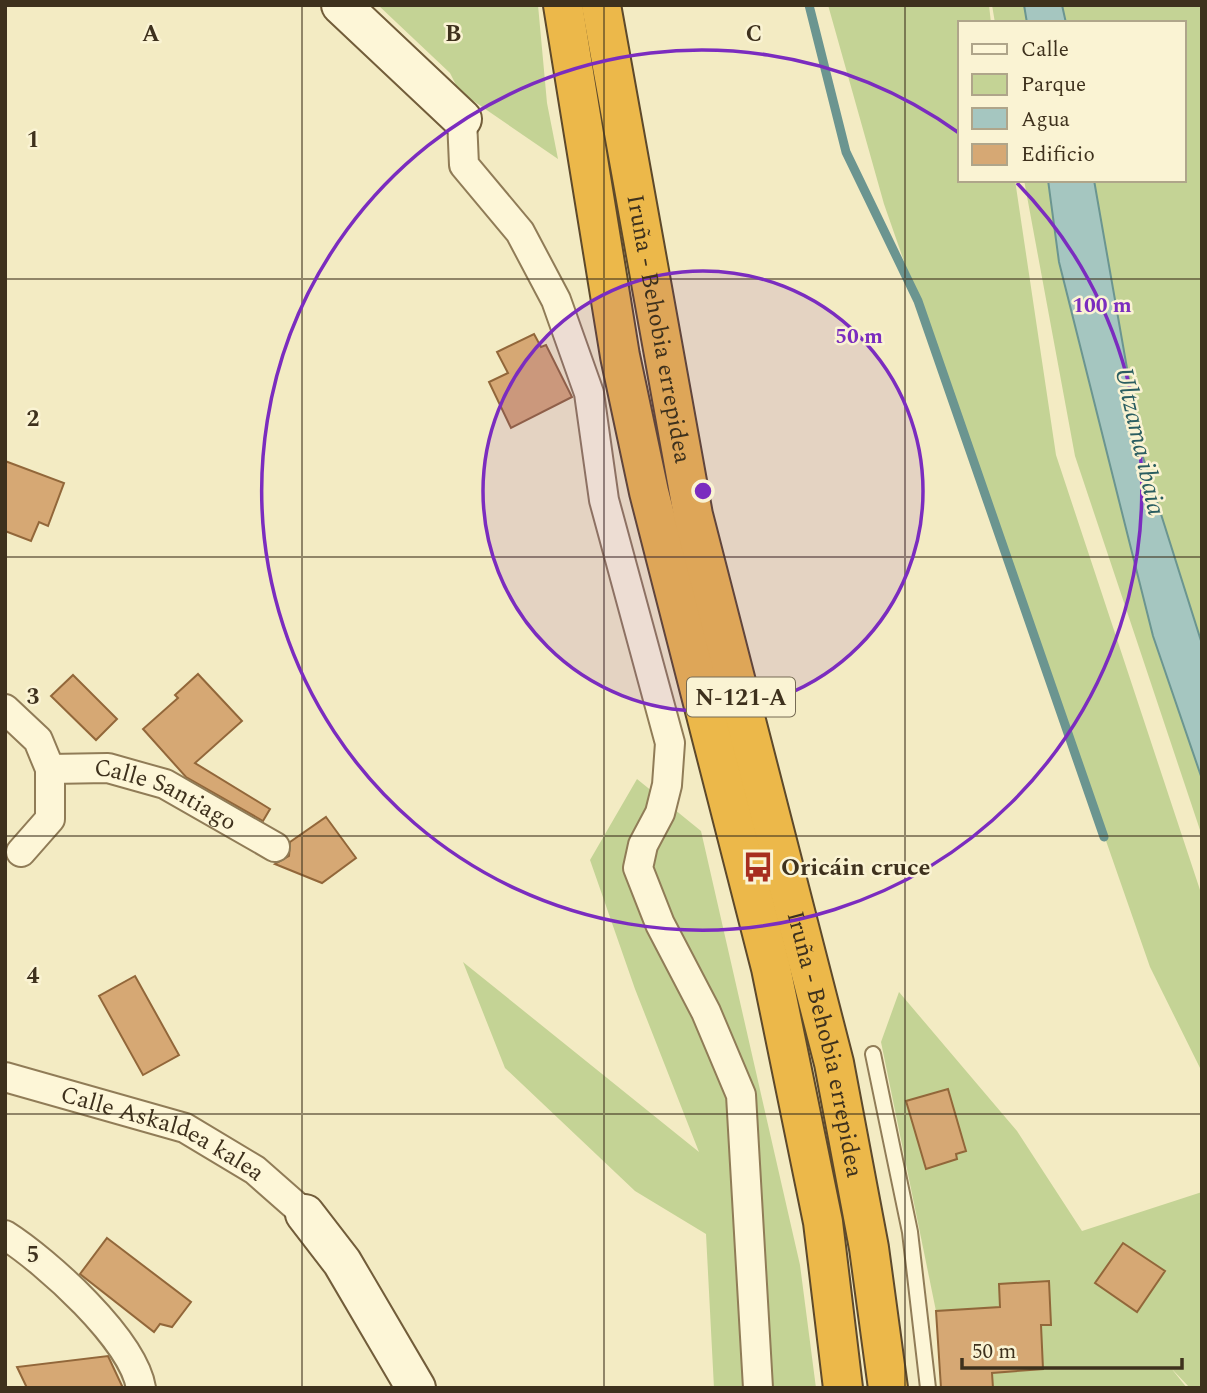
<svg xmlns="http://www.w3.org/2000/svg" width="1207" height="1393" viewBox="0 0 1207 1393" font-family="Spectral,serif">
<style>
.green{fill:#c4d395}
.water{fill:#a5c6c0;stroke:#6b9590;stroke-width:2}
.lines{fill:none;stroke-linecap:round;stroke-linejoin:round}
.stream{stroke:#6b9590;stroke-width:9}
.building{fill:#d6a874;stroke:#92673a;stroke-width:2}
.lane-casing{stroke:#907c57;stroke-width:18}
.street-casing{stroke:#907c57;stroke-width:32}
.secondary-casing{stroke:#725d3a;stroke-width:42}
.highway-casing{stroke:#5d492b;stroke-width:42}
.lane{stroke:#fdf6d7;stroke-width:14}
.street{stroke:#fdf6d7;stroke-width:28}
.secondary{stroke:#fdf6d7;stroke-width:38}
.highway{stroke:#ecb84a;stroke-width:38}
.grid{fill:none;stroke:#3e311d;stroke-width:2;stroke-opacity:0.55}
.ring{fill:none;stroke:#7b2cbf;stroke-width:3.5}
.labels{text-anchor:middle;stroke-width:5;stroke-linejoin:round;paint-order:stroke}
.shield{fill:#faf3d3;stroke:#766b54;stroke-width:2}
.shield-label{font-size:23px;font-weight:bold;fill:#3e311d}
.street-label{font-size:24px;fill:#3e311d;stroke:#faf3d3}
.poi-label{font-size:24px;font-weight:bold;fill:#3e311d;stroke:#faf3d3;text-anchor:start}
.water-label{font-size:26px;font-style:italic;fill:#2a5d60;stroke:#faf3d3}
.grid-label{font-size:23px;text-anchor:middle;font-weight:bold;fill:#3e311d;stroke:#faf3d3;stroke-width:5;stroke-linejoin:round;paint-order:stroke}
.centre{fill:#7b2cbf;stroke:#faf3d3;stroke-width:3.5}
.ring-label{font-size:21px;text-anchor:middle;font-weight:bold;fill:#7b2cbf;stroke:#faf3d3;stroke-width:5;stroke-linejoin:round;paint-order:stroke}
</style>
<rect width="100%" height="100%" fill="#f3ebc3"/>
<path class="green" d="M378 5H538L547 103 558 159 459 91 450 73Z
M828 5H989L991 23H960V180H1015L1056 455 1202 896V1072L1150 967 884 204Z
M992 5H1202V836L1075 456 1024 180H1184V23H995Z
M637 779 701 831 800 1265 816 1388H714L706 1234 635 1191 505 1068 463 962 699 1152 635 989 590 860Z
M899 992 1017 1131 1082 1231 1202 1192V1388H1190L1171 1368 1187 1388H941L936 1311 881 1042Z"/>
<path class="water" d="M1024 5H1062L1066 23H1027Z
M1048 180H1094L1142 454 1202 644V779L1153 636 1059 262Z"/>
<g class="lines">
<path class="stream" d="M809 5 846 152 918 301 1104 837"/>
</g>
<path class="building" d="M534 334 541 347 546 345 572 397 511 428 489 382 508 373 497 352Z
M5 461 64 483 48 526 39 522 31 541 5 531Z
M198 674 242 721 195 763 270 809 263 821 186 777 143 729 178 698 175 695Z
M73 675 117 719 96 740 51 696Z
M326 817 356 858 322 883 275 864 289 856 290 842Z
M135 976 179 1055 143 1075 99 996Z
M948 1089 966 1151 956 1154 957 1159 926 1169 906 1101Z
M107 1238 191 1302 172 1327 160 1324 154 1332 80 1274Z
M1123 1243 1165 1271 1137 1312 1095 1283Z
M1049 1281 1051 1325H1041L1043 1369 992 1373 993 1388H941L936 1311 1000 1307 999 1284Z
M108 1356 123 1388H27L17 1367Z"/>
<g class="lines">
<g class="lane-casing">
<path id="lane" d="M873 1054 910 1232 928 1388"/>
</g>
<g class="street-casing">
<g id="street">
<path d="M462 119 464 165 520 232 556 300 589 393 604 500 670 743 667 785 660 813 643 845 638 868 660 924 706 1012 741 1095 758 1388"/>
<path d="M5 709 38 740 50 769V819L21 852"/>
<path id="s1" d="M50 769 108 768 165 784 275 847"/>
<path id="s2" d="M5 1077 185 1128 255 1170 305 1214"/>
<path d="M5 1235C46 1261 133 1339 141 1388"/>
</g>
</g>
<g class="secondary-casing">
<path id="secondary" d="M341 5 462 119
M305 1214 342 1262 416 1388"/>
</g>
<g class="highway-casing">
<g id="highway">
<path d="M563 5 620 356 649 492 771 968 823 1222 843 1388"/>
<path id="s3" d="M601 5 693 515 834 1063 869 1248 888 1388"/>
</g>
</g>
<use href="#lane" class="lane"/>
<use href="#street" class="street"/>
<use href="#secondary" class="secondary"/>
<use href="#highway" class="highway"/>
</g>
<path class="grid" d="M302 5V1388M604 5V1388M905 5V1388M5 279H1202M5 557H1202M5 836H1202M5 1114H1202"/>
<circle cx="703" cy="491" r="220" fill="#7b2cbf" fill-opacity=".12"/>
<g class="ring">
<circle cx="703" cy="491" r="220"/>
<path d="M1017 183A440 440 0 1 1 959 133"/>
</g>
<defs>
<g id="bus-bare" transform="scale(2.415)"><path d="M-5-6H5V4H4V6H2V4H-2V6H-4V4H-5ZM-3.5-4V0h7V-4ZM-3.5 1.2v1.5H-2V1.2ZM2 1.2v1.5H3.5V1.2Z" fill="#a72e1f" stroke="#faf3d3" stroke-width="2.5" paint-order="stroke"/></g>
</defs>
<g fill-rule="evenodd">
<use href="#bus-bare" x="758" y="867"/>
</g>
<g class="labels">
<rect class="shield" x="687" y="677.5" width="108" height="39" rx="5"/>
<g class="shield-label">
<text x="741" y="705">N-121-A</text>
</g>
<g class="street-label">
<text dy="8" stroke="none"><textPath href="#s3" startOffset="329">Iruña - Behobia errepidea</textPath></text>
<text dy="8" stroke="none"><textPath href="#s1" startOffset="121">Calle Santiago</textPath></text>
<text dy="8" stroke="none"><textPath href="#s3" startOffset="1064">Iruña - Behobia errepidea</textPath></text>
<text dy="8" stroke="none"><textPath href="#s2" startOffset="168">Calle Askaldea kalea</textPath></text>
</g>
<g class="poi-label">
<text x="781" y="875">Oricáin cruce</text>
</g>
<g class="water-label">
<text transform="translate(1141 441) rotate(77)" y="9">Ultzama ibaia</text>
</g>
</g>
<g class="grid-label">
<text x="151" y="41">A</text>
<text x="453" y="41">B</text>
<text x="754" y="41">C</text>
<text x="33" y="147">1</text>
<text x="33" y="426">2</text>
<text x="33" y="704">3</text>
<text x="33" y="983">4</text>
<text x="33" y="1262">5</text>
</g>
<circle cx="703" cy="491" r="10" class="centre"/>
<g class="ring-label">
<text x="1102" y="312">100 m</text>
<text x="859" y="343">50 m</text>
</g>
<rect width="1207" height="1393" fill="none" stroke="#3e311d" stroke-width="14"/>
<rect x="958" y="21" width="228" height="161" fill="#faf3d3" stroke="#afa58a" stroke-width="2"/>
<rect x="972" y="44" width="35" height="10" fill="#fdf6d7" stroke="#afa58a" stroke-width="2"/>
<text x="1021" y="56" font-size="21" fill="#3e311d">Calle</text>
<rect x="972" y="74" width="35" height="21" fill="#c4d395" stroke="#afa58a" stroke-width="2"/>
<text x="1021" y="91" font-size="21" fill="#3e311d">Parque</text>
<rect x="972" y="108" width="35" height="21" fill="#a5c6c0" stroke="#afa58a" stroke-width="2"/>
<text x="1021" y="126" font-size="21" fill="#3e311d">Agua</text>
<rect x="972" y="144" width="35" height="21" fill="#d6a874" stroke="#afa58a" stroke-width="2"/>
<text x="1021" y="161" font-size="21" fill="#3e311d">Edificio</text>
<path d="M962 1358v10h220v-10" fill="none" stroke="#3e311d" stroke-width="3.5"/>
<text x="972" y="1358" font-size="21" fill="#3e311d" stroke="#faf3d3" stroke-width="5" paint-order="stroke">50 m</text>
</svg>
